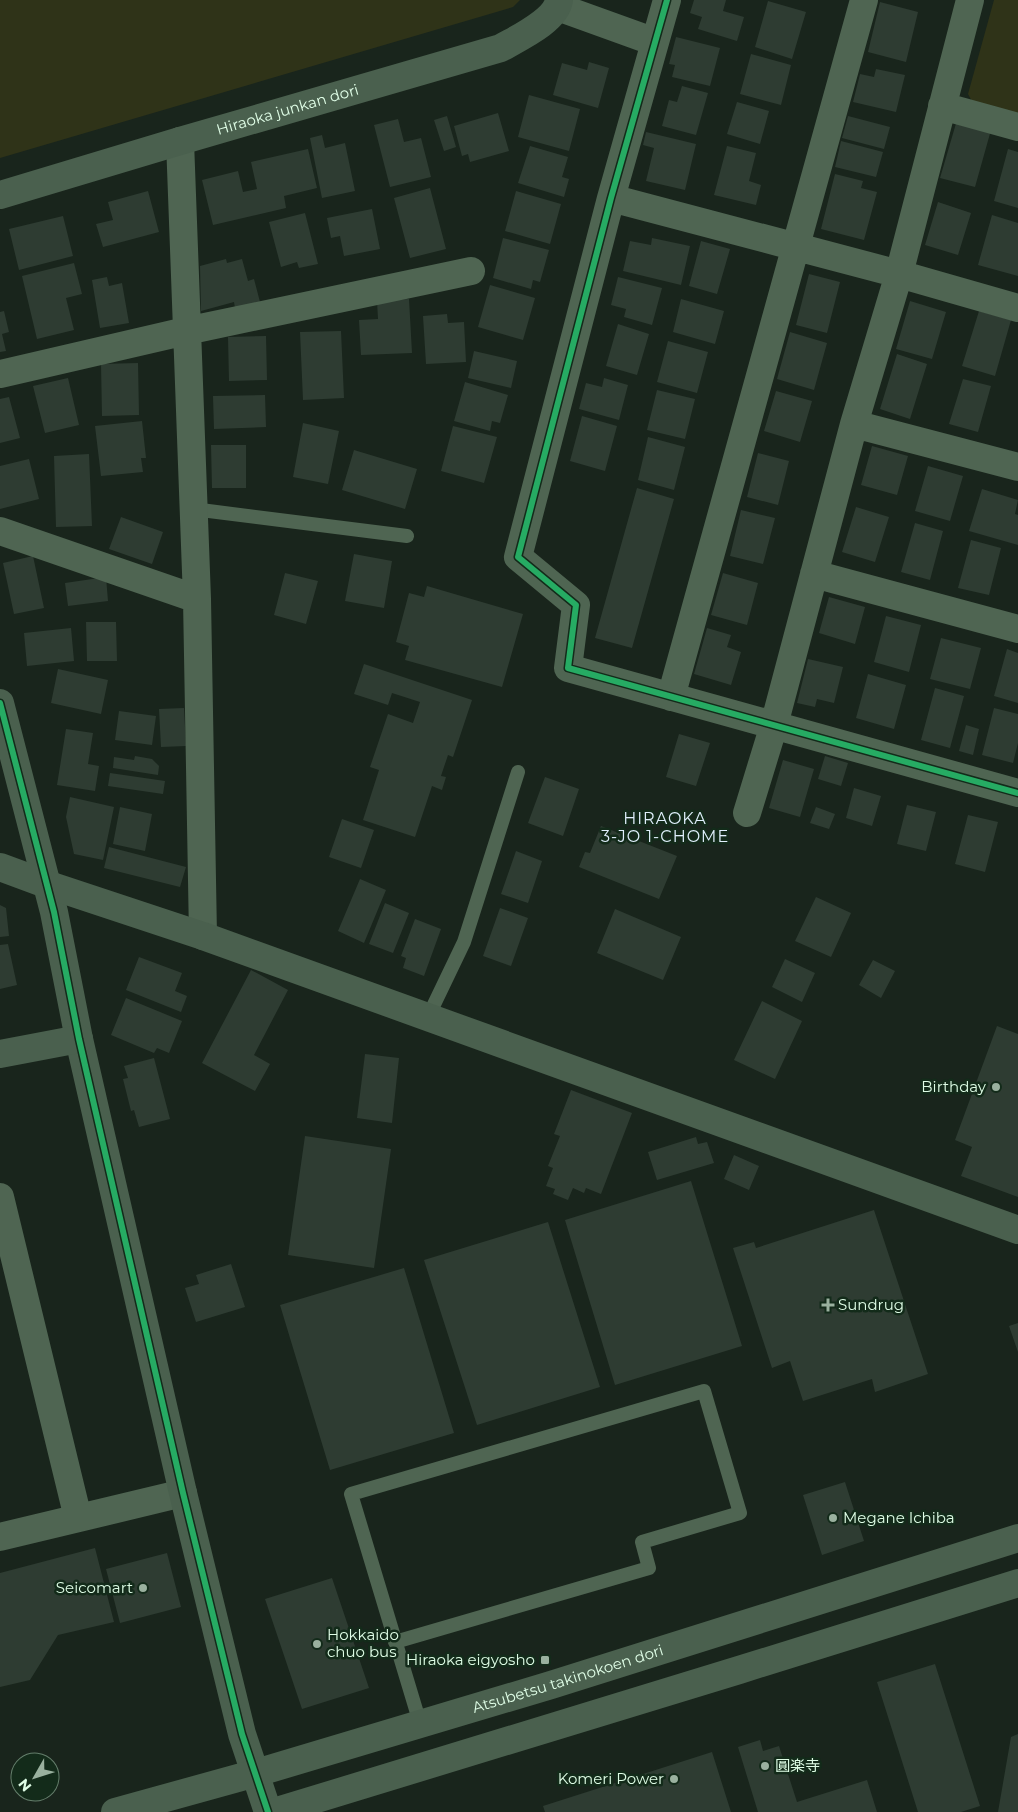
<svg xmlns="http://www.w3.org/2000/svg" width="1018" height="1812" viewBox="0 0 1018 1812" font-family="Montserrat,'Noto Sans JP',sans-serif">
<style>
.green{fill:#2f3318}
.building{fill:#2e3c32}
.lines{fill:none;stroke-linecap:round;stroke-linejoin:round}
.lane{stroke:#4f6552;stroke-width:14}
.street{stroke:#4f6552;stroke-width:28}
.secondary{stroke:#4a604e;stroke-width:28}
.cycleway-casing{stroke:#132b1a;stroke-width:9}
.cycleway{stroke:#26ab63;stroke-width:6}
.poi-dot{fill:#9ab19f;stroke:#132b1a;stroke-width:2}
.labels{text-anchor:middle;stroke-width:5;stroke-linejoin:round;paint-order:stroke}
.street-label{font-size:15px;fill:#dffde6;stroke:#132b1a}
.poi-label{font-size:15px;fill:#dffde6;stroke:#132b1a;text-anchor:end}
.neighbourhood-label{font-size:16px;letter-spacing:1px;fill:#e1f0fd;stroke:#132b1a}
</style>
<rect width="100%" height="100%" fill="#19251c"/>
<path class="green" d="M0 0H520L513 7 0 158Z
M994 0H1018V117L974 105 968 94Z"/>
<path class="building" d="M694 0H726L723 11 744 17 737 41 698 29 702 17 690 13Z
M768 1 806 12 792 59 755 47Z
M880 2 918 12 906 62 868 52Z
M676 37 720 48 710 86 672 77 675 65 669 64Z
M751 54 791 65 781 105 740 94Z
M589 62 609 68 598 108 553 95 562 63 587 70Z
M876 69 905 75 896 112 853 102 860 74 874 77Z
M682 86 708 93 696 135 662 126 669 100 677 102Z
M529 95 580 109 569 151 518 137Z
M737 102 769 111 760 144 727 134Z
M498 113 509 151 470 162 468 154 462 156 454 126Z
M447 116 456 147 444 151 434 120Z
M848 116 890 127 884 149 842 138Z
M398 119 404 142 421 138 431 177 390 187 374 125Z
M957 120 991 130 975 187 940 178Z
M646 132 696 144 685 190 646 181 654 148 643 145Z
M322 135 325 148 345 143 355 191 322 198 310 138Z
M841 141 883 152 876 177 835 167Z
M530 146 568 157 562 177 569 179 564 197 518 183Z
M727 146 756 153 749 181 761 185 756 205 714 195Z
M308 149 317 188 284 196 286 208 213 225 202 180 238 171 243 192 257 189 251 162Z
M1008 149 1018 152V208L994 201Z
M835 174 863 181 861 188 877 192 864 240 821 229Z
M430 188 446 249 410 258 394 198Z
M148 191 159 232 103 247 96 224 113 220 108 202Z
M516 191 561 204 550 244 505 231Z
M938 202 971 213 958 255 925 245Z
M372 209 380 249 344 256 340 236 331 238 327 218Z
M305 213 318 264 299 268 297 262 281 267 269 222Z
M992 215 1018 223V276L978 265Z
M63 216 73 256 19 270 9 229Z
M503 238 549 250 540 282 533 280 531 289 493 278Z
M652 238 690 246 681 285 623 271 630 241 651 245Z
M701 241 730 249 717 294 689 286Z
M226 259 227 263 242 259 248 281 254 279 260 302 235 308 234 302 201 311 200 266Z
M74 263 82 294 66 298 74 330 37 339 22 276Z
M809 274 840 282 827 333 796 325Z
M107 277 109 286 122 283 129 323 100 328 92 280Z
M618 277 662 288 652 325 624 317 626 309 611 305Z
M490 285 535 298 523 340 478 327Z
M409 299 412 353 361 355 359 320 378 319 377 301Z
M681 299 724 311 715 344 673 332Z
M910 301 946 312 932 359 896 349Z
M4 311 9 332 2 334 6 351 0 352V312Z
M979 311 1011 320 995 376 962 366Z
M447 314 448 323 464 322 466 362 426 364 423 316Z
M618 324 649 334 637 375 606 366Z
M341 331 344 398 303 400 300 332Z
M790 332 827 343 814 390 777 379Z
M266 336 267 380 229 381 228 337Z
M668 341 708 352 697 393 657 382Z
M474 351 517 361 511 388 468 378Z
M897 354 927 364 910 419 880 409Z
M138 363 139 415 102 416 101 364Z
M68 378 79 425 45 433 33 386Z
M604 378 628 385 619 420 579 409 586 383 602 387Z
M963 379 991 386 978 432 949 424Z
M465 382 508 395 500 423 492 421 490 431 454 421Z
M657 390 695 399 685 439 647 430Z
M776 391 812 401 800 442 764 431Z
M265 395 266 427 214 429 213 396Z
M9 397 20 438 0 443V399Z
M582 416 617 426 605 471 570 461Z
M142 421 146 458H141L143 472 101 476 95 426Z
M303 423 339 431 328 484 293 477Z
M453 426 497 437 484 483 441 471Z
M648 437 685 447 674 490 638 480Z
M211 445H246V488H212Z
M872 446 908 456 897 495 861 485Z
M354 450 417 469 405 509 342 490Z
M758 453 789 461 778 505 747 497Z
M89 454 92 526 56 527 54 456Z
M29 459 39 499 0 509V466Z
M928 466 963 476 950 521 915 511Z
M637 488 674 499 632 648 595 638Z
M982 489 1018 500 1015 514 1018 515V545L969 531Z
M856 507 889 517 875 562 842 552Z
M741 510 775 518 763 564 730 556Z
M121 517 163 532 152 564 109 549Z
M915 523 943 531 930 580 901 572Z
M971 540 1001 548 989 595 958 588Z
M354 554 392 561 384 608 345 601Z
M33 556 44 608 14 614 3 563Z
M285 573 318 581 306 624 274 615Z
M723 573 758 583 747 625 711 615Z
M106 577 108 601 68 606 65 583Z
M427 586 523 614 502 687 405 660 409 646 396 642 409 593 424 597Z
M829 597 865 607 855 644 819 633Z
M886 616 921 625 909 672 874 662Z
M86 622H116L117 661H87Z
M71 628 74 661 27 666 24 633Z
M707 628 731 635 727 647 741 652 731 685 694 674Z
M941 638 981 648 970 689 930 679Z
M1007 649 1018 653V703L994 696Z
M808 659 843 667 834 703 817 699 815 707 797 703Z
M364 664 472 700 453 757 448 755 441 776 446 777 442 790 432 786 415 837 363 820 379 770 370 767 388 714 413 723 420 702 392 693 388 705 354 694Z
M58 669 108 680 101 714 51 703Z
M868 674 906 685 894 729 856 718Z
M935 688 964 696 950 748 921 740Z
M184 708 186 746 161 747 159 709Z
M994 708 1018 714V743L1013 763 982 755Z
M119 711 156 716 152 745 115 740Z
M966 725 979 729 973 755 959 751Z
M66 729 93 733 88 764 99 766 95 791 57 785Z
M679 734 710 743 696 786 666 777Z
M135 756 152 759 159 766 158 775 113 768 114 757 134 760Z
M825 756 848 763 841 786 818 779Z
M783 760 814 769 800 817 769 808Z
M110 773 165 781 163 794 108 786Z
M545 777 579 789 563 836 528 823Z
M854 788 881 796 872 826 846 818Z
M70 797 114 807 103 860 74 854 66 817Z
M907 805 936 812 926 851 897 844Z
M120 807 152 814 145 851 113 844Z
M816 807 835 814 829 829 810 823Z
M968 815 998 822 985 872 955 864Z
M342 819 374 830 361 868 329 857Z
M601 826 677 856 659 899 579 867 585 852 590 853Z
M109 847 186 867 180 887 104 868Z
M516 851 542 861 528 903 501 894Z
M360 879 386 890 364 943 338 931Z
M816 897 851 913 831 957 795 941Z
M385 903 409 913 393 953 369 944Z
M0 905 6 908 9 936 0 937Z
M500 908 528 918 511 966 483 956Z
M615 909 681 937 663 980 597 953Z
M415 919 441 929 424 976 403 968 406 958 401 956Z
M8 944 17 985 0 989V945Z
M139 957 182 973 175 991 187 996 181 1012 126 990Z
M785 959 815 973 802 1002 772 987Z
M873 960 895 971 881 998 859 985Z
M251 970 288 990 254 1055 270 1064 255 1091 202 1063Z
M126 998 182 1021 169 1053 157 1048 154 1053 111 1035Z
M762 1001 802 1021 775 1079 734 1060Z
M997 1026 1018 1034V1197L961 1176 972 1147 955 1140Z
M365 1054 399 1058 392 1123 357 1118Z
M154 1058 170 1119 139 1127 134 1110 131 1111 123 1079 128 1078 124 1066Z
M571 1090 632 1113 601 1194 586 1188 584 1193 573 1188 568 1200 553 1194 555 1189 546 1186 553 1168 548 1166 560 1136 554 1134Z
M305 1136 391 1149 374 1268 288 1255Z
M696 1137 698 1144 707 1142 714 1163 657 1180 648 1152Z
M734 1155 759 1166 749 1190 724 1179Z
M691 1181 742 1346 615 1385 565 1220Z
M874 1210 928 1374 875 1392 872 1379 803 1401 790 1361 772 1368 733 1248 754 1242 756 1248Z
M548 1222 600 1387 477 1425 424 1260Z
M231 1264 245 1307 196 1322 185 1288 199 1284 196 1275Z
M404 1268 454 1433 330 1470 280 1305Z
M1018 1323V1352L1009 1326Z
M845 1482 864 1541 822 1555 803 1495Z
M95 1548 114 1622 58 1635 30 1680 0 1687V1573Z
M167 1553 181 1607 120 1623 106 1569Z
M332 1578 369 1688 302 1709 265 1599Z
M935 1664 980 1806 961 1812H918L877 1682Z
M1018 1734V1812H998L1011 1737Z
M760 1740 763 1751 779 1746 797 1802 867 1780 877 1812H758L738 1747Z
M712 1752 731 1812H545L543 1806Z"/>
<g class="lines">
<path class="lane" d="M193 509 407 536
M428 1017 464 942 518 772
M395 1642 649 1568 642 1542 740 1513 704 1391 351 1494 420 1723"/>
<path class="street" d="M667 0 611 198 518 557 576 605 568 668 1018 793
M558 7 655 42
M942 106 1018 127
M180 141 197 599 203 936
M611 198 899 274 1018 308
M0 374 186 331 471 271
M854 424 1018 467
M0 531 197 599
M814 574 1018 629
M671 697 864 0
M747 813 774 725 854 424 899 274 970 0
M0 1197 78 1518
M0 1537 183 1493"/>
<g class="secondary">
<path id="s1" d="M0 195 180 141 501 48C518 38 556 21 559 0"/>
<path d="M0 703 54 912 79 1039 183 1493 242 1734 268 1812"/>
<path d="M0 867 46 884 203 936 1018 1230"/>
<path d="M0 1054 79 1039"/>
<path id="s2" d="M115 1812 256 1773 551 1685 1018 1538"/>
<path d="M274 1812 739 1670 1018 1583"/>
</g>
<g class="cycleway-casing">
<path id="cycleway" d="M667 0 611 198 518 557 576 605 568 668 1018 793
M0 703 54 912 79 1039 183 1493 242 1734 268 1812"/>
</g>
<use href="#cycleway" class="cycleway"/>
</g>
<g class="poi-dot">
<circle cx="996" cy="1087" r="5"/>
<path d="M825.5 1297.5h5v5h5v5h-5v5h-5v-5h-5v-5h5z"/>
<circle cx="833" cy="1518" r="5"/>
<circle cx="143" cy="1588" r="5"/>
<circle cx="317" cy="1644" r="5"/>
<rect x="540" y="1655" width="10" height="10" rx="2.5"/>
<circle cx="765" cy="1766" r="5"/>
<circle cx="674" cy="1779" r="5"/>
</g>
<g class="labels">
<g class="street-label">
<text dy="5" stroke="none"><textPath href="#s1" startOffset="300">Hiraoka junkan dori</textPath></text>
<text dy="5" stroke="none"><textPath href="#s2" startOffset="472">Atsubetsu takinokoen dori</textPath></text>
</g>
<g class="poi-label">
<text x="986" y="1092">Birthday</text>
<text x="838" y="1310" text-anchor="start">Sundrug</text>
<text x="843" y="1523" text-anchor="start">Megane Ichiba</text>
<text x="133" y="1593">Seicomart</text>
<text x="327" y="1640" text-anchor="start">Hokkaido<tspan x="327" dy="17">chuo bus</tspan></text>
<text x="535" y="1665">Hiraoka eigyosho</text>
<text x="775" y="1771" text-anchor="start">圓楽寺</text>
<text x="664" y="1784">Komeri Power</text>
</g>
<g class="neighbourhood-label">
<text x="665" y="824">HIRAOKA<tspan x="665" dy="18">3-JO 1-CHOME</tspan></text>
</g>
</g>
<g transform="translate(35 1777) rotate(231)"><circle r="24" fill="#132b1a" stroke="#657f6c"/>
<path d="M0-4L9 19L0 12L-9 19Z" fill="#9ab19f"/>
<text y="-8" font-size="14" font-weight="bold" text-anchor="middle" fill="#dffde6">N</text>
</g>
</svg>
